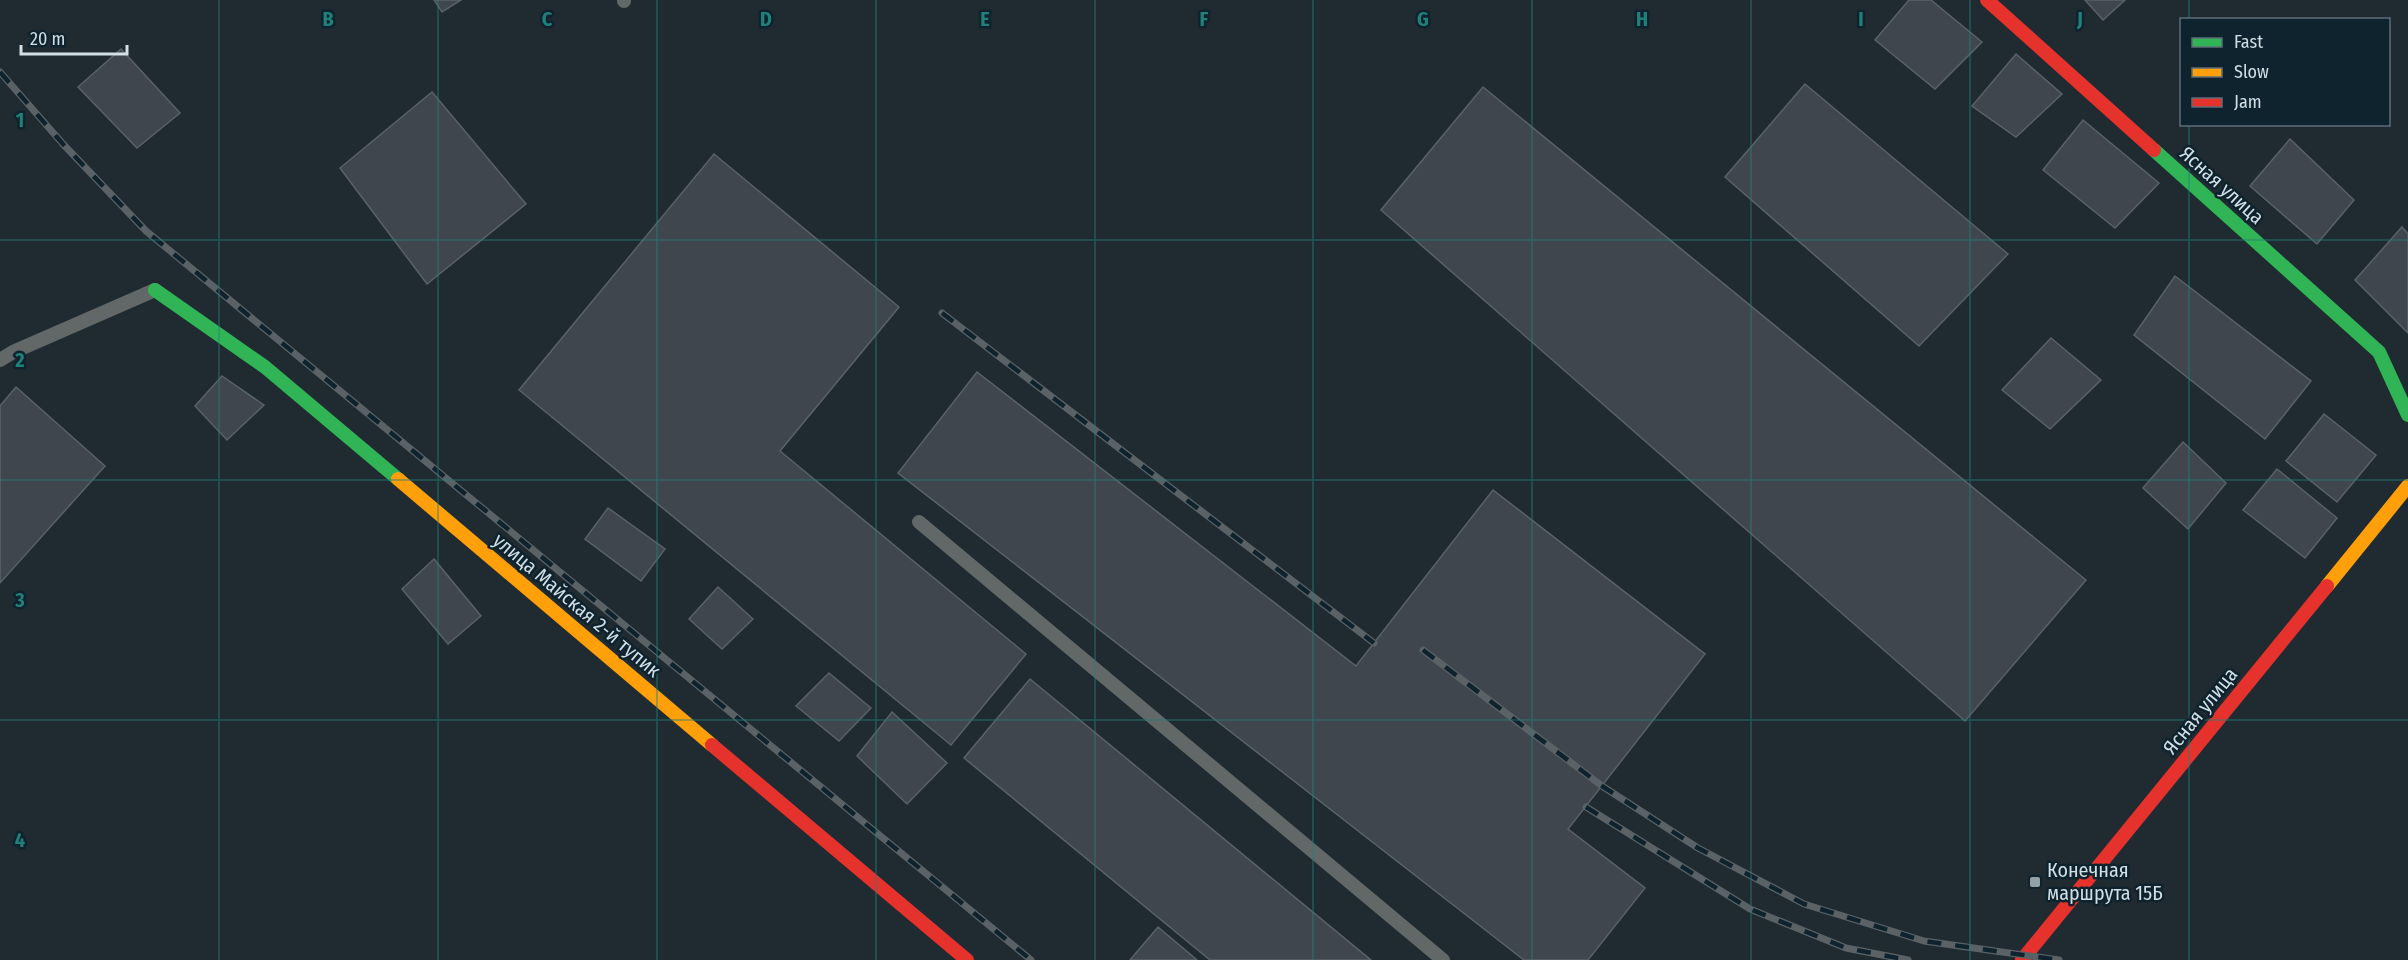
<svg xmlns="http://www.w3.org/2000/svg" width="2408" height="960" viewBox="0 0 2408 960" font-family="'Fira Sans Condensed',sans-serif">
<style>
.building{fill:#3f464d;stroke:#5a6169;stroke-width:1.5}
.lines{fill:none;stroke-linecap:round;stroke-linejoin:round}
.lane{stroke:#626768;stroke-width:14}
.fast{stroke:#30b455;stroke-width:14}
.slow{stroke:#ff9f0a;stroke-width:14}
.jam{stroke:#e5322d;stroke-width:14}
.rail-casing{stroke:#5a6266;stroke-width:7}
.rail{stroke:#0f232e;stroke-width:4.5;stroke-dasharray:14;stroke-linecap:butt}
.grid{fill:none;stroke:#22807a;stroke-width:1.5;stroke-opacity:0.55}
.poi-dot{fill:#93a0a7;stroke:#0f232e;stroke-width:2}
.labels{text-anchor:middle;stroke-width:5;stroke-linejoin:round;paint-order:stroke}
.street-label{font-size:20px;fill:#d2dfe6;stroke:#0f232e}
.poi-label{font-size:20px;fill:#d2dfe6;stroke:#0f232e;text-anchor:start}
.grid-label{font-size:20px;text-anchor:middle;font-weight:bold;fill:#22807a;stroke:#0f232e;stroke-width:5;stroke-linejoin:round;paint-order:stroke}
</style>
<rect width="100%" height="100%" fill="#1f2b31"/>
<path class="building" d="M434 0H461L442 12Z
M1909 0H1931L1982 42 1935 89 1875 40Z
M2085 0H2125L2103 20Z
M121 49 180 113 137 148 78 87Z
M2016 54 2062 94 2016 137 1972 106Z
M1805 84 2008 254 1919 346 1725 177Z
M1483 87 2086 580 1965 721 1381 210Z
M432 92 526 204 427 284 340 168Z
M2083 120 2159 183 2115 228 2043 170Z
M2290 139 2354 200 2317 244 2250 186Z
M714 154 899 307 780 451 1026 654 951 745 519 390Z
M2402 227 2408 234V333L2355 280Z
M2175 276 2311 381 2265 439 2134 335Z
M2051 338 2101 380 2050 429 2002 390Z
M977 372 1356 666 1493 490 1705 654 1568 829 1645 888 1588 960H1524L898 473Z
M222 376 264 405 227 440 195 406Z
M16 387 105 466 0 583V406Z
M2324 414 2376 455 2337 502 2286 461Z
M2183 442 2226 483 2188 529 2143 488Z
M2277 469 2337 518 2305 558 2243 510Z
M608 508 665 549 641 581 585 539Z
M434 559 481 616 448 644 402 589Z
M718 587 753 619 722 649 689 619Z
M829 673 871 708 839 741 796 706Z
M1030 679 1371 960H1210L964 758Z
M892 712 947 763 907 804 857 756Z
M1158 927 1197 960H1130Z"/>
<g class="lines">
<path class="lane" d="M624 0V1
M0 360 13 352 155 290
M919 522 1443 960"/>
<path class="fast" d="M2154 150 2379 352 2408 415
M155 290 265 367 398 479"/>
<path class="slow" d="M398 479 712 745
M2327 586 2408 486"/>
<path class="jam" d="M1987 0 2154 150
M712 745 967 960
M2022 960 2327 586"/>
<g class="rail-casing">
<path id="rail" d="M0 72 63 144 146 231 1031 960
M942 313 1374 643
M1423 650 1602 786 1698 848 1804 904 1924 941 2059 960
M1586 807 1750 909 1846 948 1908 960"/>
</g>
<use href="#rail" class="rail"/>
</g>
<path class="grid" d="M219 0V960M438 0V960M657 0V960M876 0V960M1095 0V960M1313 0V960M1532 0V960M1751 0V960M1970 0V960M2189 0V20M2189 124V960M0 240H2408M0 480H2408M0 720H2408"/>
<rect class="poi-dot" x="2029" y="876" width="12" height="12" rx="3"/>
<g class="labels">
<g class="street-label">
<text transform="translate(2222 185) rotate(42)" y="7">Ясная улица</text>
<text transform="translate(577 605) rotate(40)" y="7">улица Майская 2-й тупик</text>
<text transform="translate(2200 711) rotate(-51)" y="7">Ясная улица</text>
</g>
<g class="poi-label">
<text x="2047" y="877">Конечная<tspan x="2047" dy="23">маршрута 15Б</tspan></text>
</g>
</g>
<g class="grid-label">
<text x="328" y="26">B</text>
<text x="547" y="26">C</text>
<text x="766" y="26">D</text>
<text x="985" y="26">E</text>
<text x="1204" y="26">F</text>
<text x="1423" y="26">G</text>
<text x="1642" y="26">H</text>
<text x="1861" y="26">I</text>
<text x="2080" y="26">J</text>
<text x="20" y="127">1</text>
<text x="20" y="367">2</text>
<text x="20" y="607">3</text>
<text x="20" y="847">4</text>
</g>
<rect x="2180" y="18" width="210" height="108" fill="#0f232e" stroke="#5d6e78" stroke-width="1.5"/>
<rect x="2192" y="38" width="30" height="9" fill="#30b455" stroke="#5d6e78" stroke-width="1.5"/>
<text x="2234" y="48" font-size="18" fill="#d2dfe6">Fast</text>
<rect x="2192" y="68" width="30" height="9" fill="#ff9f0a" stroke="#5d6e78" stroke-width="1.5"/>
<text x="2234" y="78" font-size="18" fill="#d2dfe6">Slow</text>
<rect x="2192" y="98" width="30" height="9" fill="#e5322d" stroke="#5d6e78" stroke-width="1.5"/>
<text x="2234" y="108" font-size="18" fill="#d2dfe6">Jam</text>
<path d="M21 45v9h106v-9" fill="none" stroke="#d2dfe6" stroke-width="3"/>
<text x="30" y="45" font-size="18" fill="#d2dfe6" stroke="#0f232e" stroke-width="4.5" paint-order="stroke">20 m</text>
</svg>
